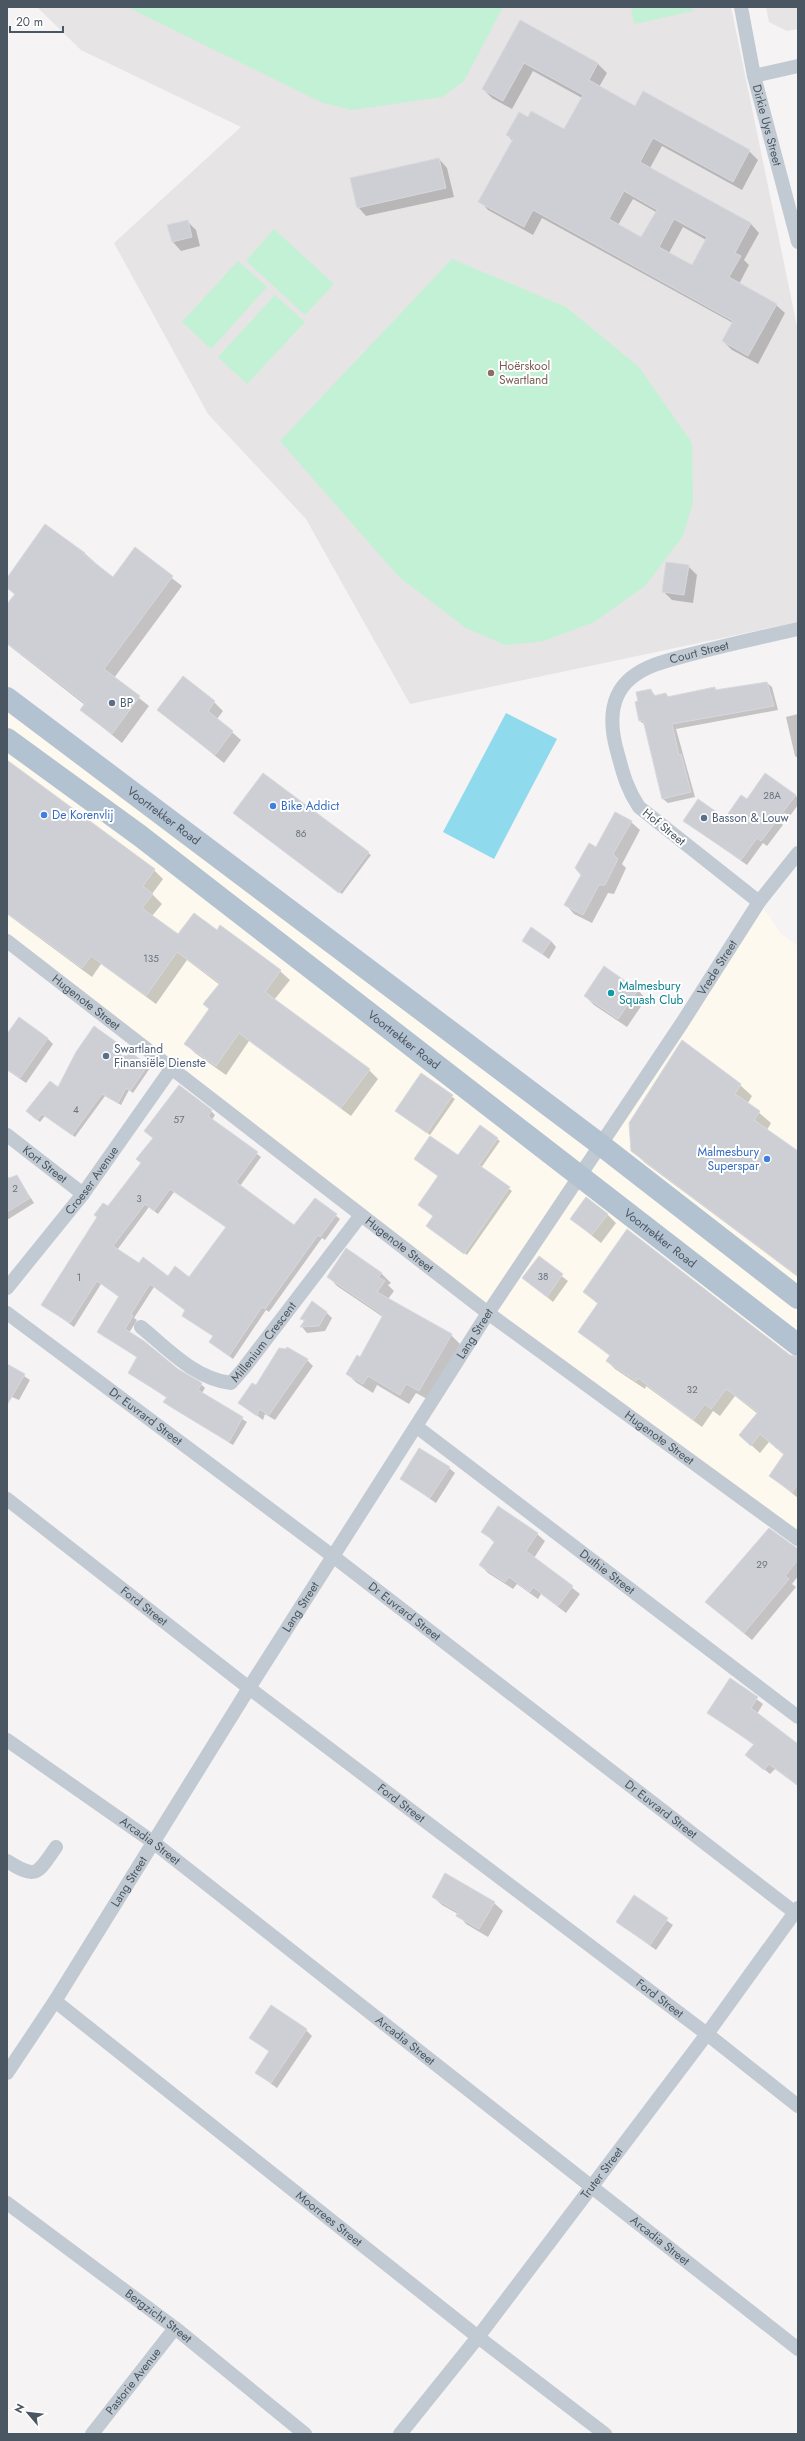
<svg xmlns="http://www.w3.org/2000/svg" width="805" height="2441" viewBox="0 0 805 2441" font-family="Jost,sans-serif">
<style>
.commercial{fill:#fdf9ef}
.education{fill:#e6e4e5}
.green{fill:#c3f1d5}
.water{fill:#90daee}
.shadow{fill:#0003;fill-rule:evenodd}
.building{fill:#cdcfd5;stroke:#d7d9de;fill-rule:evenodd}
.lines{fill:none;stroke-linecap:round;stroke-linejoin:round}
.street{stroke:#c1cad2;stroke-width:14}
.primary{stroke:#b3c2d1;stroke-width:22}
.education-dot{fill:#8d6e63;stroke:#fff;stroke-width:1.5}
.service-dot{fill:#5c6f8a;stroke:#fff;stroke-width:1.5}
.shop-dot{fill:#3f7fe0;stroke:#fff;stroke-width:1.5}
.culture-dot{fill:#0f9aa8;stroke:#fff;stroke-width:1.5}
.labels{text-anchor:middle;stroke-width:4;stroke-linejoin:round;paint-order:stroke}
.number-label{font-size:10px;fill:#6b747e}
.street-label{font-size:12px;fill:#4a5661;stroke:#fff}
.education-label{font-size:12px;fill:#785e54;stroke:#fff;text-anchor:start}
.service-label{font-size:12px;fill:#4e5e75;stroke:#fff;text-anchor:start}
.shop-label{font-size:12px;fill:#366cbe;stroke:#fff;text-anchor:start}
.culture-label{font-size:12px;fill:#0d838f;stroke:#fff;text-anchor:start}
</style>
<rect width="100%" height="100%" fill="#f5f3f3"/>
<path class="commercial" d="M7 698 601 1144 759 902 781 934 798 946V1539L7 941Z"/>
<path class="education" d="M37 7H731L798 331V622L410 704 306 519 208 414 114 243 241 127 81 50Z
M766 7H798V29L787 31 769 22Z"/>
<path class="green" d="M127 7H503L464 81 442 97 352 110 323 103Z
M631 7H692L693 11 634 24Z
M274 229 334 284 305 315 246 261Z
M452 259 566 307 639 367 692 443 693 502 683 536 645 586 594 622 544 641 505 645 466 628 398 576 280 441Z
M238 261 267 287 211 349 182 322Z
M275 295 305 322 247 384 218 357Z"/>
<path class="water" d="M506 713 557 739 494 859 443 832Z"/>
<path class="shadow" d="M521 21 598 64 607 73 599 87 635 107 749 151 758 160 742 190 662 146 650 168 751 224 759 233 744 260 749 265 739 284 776 305 785 313 758 364 732 350 723 341 733 323 542 218 533 235 488 210 480 201 513 141 507 135 528 118 564 131 582 98 533 71 512 109 492 98 483 89ZM633 199 656 212 642 238 618 225ZM683 227 706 240 692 266 669 253Z
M439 159 447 168 454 197 366 216 358 207Z
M187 221 196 230 200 246 181 251 173 242Z
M135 549 182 586 114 678 149 706 122 743 81 710 85 705 7 644V606L15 595 7 587V580L84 553 113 578Z
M688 566 697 575 693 603 672 600 663 591Z
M767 683 772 687 778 710 676 729 695 797 668 803 663 799 645 725 640 721 636 702 651 690 656 697 666 694 669 697 715 688 717 691Z
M214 702 223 711 217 719 241 740 224 763 158 710Z
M798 714V758L795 756 786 717Z
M7 761 154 870 163 879 152 894 162 904 152 916 179 935 217 932 280 971 290 980 274 1000 369 1070 378 1079 351 1116 249 1041 226 1075 195 1053 186 1044 210 1010 220 985 187 960 156 1004 101 964 92 977 7 914Z
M795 795 798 798V805L767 846 763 843 747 865 684 821 725 819 747 800Z
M237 816 368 853 371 855 342 894Z
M631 822 640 830 622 864 626 868 614 894 608 893 592 923 574 914 566 905 596 848Z
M523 941H551L556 947 549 959Z
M638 990 646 999 627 1027 594 1005 585 996Z
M7 1035 47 1038 53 1044 26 1083 7 1070Z
M147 1065 150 1068 133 1093 129 1090 121 1105 105 1096 75 1137 45 1116 40 1122 30 1114 58 1089Z
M421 1075 455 1099 430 1135 396 1111Z
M740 1085 752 1096 748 1103 771 1123 767 1130 798 1152V1277L644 1162 632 1150Z
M211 1111 215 1115 212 1120 261 1157 240 1186 295 1226 315 1199 340 1219 325 1240 322 1238 269 1312 266 1310 233 1359 210 1342 214 1336 183 1315 186 1311 154 1287 134 1318 137 1320 129 1333 177 1370 201 1384 205 1388 202 1393 247 1422 233 1445 169 1406 165 1402 167 1398 129 1373 138 1358 98 1331 119 1297 101 1284 74 1327 42 1304 142 1163 154 1139 145 1131ZM174 1192 227 1228 190 1278 168 1277 139 1265 117 1250 149 1207 158 1214Z
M497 1139 500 1141 481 1168 512 1191 467 1255 427 1226 434 1216 458 1157Z
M17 1176 34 1203 7 1220V1177L11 1178Z
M607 1214 616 1223 601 1243 571 1219Z
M346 1250 382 1274 391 1283 388 1285 394 1291 388 1299 451 1335 460 1344 429 1400 416 1393 409 1404 377 1385 373 1393 357 1383 347 1374 360 1358 383 1317 337 1286 328 1276Z
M539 1258 568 1281 553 1302 524 1278Z
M584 1292 798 1359V1498L770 1476 784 1455 769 1442 760 1453 740 1435 758 1414 735 1396 720 1416 713 1411 702 1427 646 1386 645 1389 615 1369 607 1361 610 1356 579 1332 598 1304Z
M326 1312 332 1318 325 1331 307 1333 302 1327 305 1322 301 1318Z
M307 1360 313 1366 275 1420 265 1414 263 1420 240 1403 256 1387Z
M7 1365 30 1380 19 1400 7 1395Z
M449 1468 455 1473 436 1503 401 1479Z
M482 1531 537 1534 545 1541 534 1558 580 1594 566 1613 541 1594 538 1599 517 1584 513 1589 488 1573 480 1565 495 1543Z
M798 1550V1576L792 1584 796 1587 752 1640 706 1602Z
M730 1680 763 1704 757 1714 796 1744 798 1741V1786L775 1769 770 1774 753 1760 754 1745 708 1712Z
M433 1897 494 1903 503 1911 488 1937 466 1924 458 1914 442 1905Z
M634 1897 673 1925 656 1950 617 1922Z
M306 2030 312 2036 277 2088 256 2073 270 2052 251 2038Z"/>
<path class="building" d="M520 20 598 63 589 80 635 106 643 91 750 150 733 182 653 138 640 162 751 223 735 253 741 256 729 277 777 304 748 356 722 341 733 321 533 210 524 227 478 202 513 139 506 135 519 112 528 117 531 111 564 129 583 95 524 63 503 101 482 89ZM624 191 657 210 641 237 609 219ZM674 219 707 237 692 265 659 247Z
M439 158 446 188 357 208 350 178Z
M188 220 192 237 172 242 167 225Z
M45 524 85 553 84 555 113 577 135 547 173 576 104 669 140 696 112 734 80 710 85 703 7 643V604L15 594 7 588V578Z
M666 562 689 565 684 595 662 592Z
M183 676 215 701 208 711 233 731 215 755 157 710Z
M767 682 774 706 672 724 679 755 681 754 691 792 662 799 643 720 639 721 635 702 638 701 636 692 651 689 653 696 666 693 667 697 715 687V690Z
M7 760 155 869 143 886 153 894 142 908 178 934 194 913 217 930 220 925 281 970 265 992 370 1069 341 1108 239 1033 216 1066 184 1044 209 1009 203 1004 220 983 177 952 146 996 91 956 82 968 7 913Z
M263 773 369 852 339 893 233 813Z
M765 773 796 795 761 841 757 838 741 860 683 821 698 799 725 818 741 795 747 799Z
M615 812 632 821 613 854 618 859 605 885H599L583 915 564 905 581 875 575 868 589 843 596 847Z
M531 927 551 941 542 954 522 941Z
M604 966 638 990 618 1019 584 996Z
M19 1017 48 1038 20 1078 7 1069V1034Z
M94 1026 148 1065 130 1091 126 1088 118 1103 102 1094 72 1135 42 1114 37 1120 26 1111 50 1081 58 1087 76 1052Z
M682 1040 741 1084 735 1094 760 1111 754 1120 798 1151V1276L631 1151 629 1123Z
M421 1073 453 1095 427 1133 395 1111Z
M179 1085 212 1110 208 1116 258 1152 236 1182 294 1225 315 1198 337 1214 320 1237 318 1235 265 1309 262 1307 229 1356 209 1342 213 1336 182 1316 185 1310 150 1284 131 1314 133 1316 125 1329 144 1341 178 1369 202 1383 198 1390 243 1417 229 1442 163 1402 167 1397 128 1373 137 1357 97 1332 119 1296 97 1281 70 1323 41 1305 97 1217 94 1215 103 1203 108 1206 141 1163 136 1159 153 1138 144 1131ZM170 1189 226 1227 189 1277 175 1266 168 1276 143 1257 139 1263 113 1246 145 1204 154 1211Z
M480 1125 498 1138 479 1165 510 1187 464 1254 426 1226 433 1216 418 1205 438 1176 414 1159 430 1136 458 1155Z
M17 1175 30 1198 7 1212V1179Z
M586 1197 608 1214 592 1235 570 1219Z
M627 1229 790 1355 798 1357V1484L792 1492 769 1476 784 1454 760 1434 751 1446 739 1435 758 1412 726 1389 711 1409 705 1404 693 1420 638 1378 636 1381 606 1361 610 1355 578 1332 598 1303 583 1292Z
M346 1248 382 1273 378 1277 385 1281 377 1292 452 1334 419 1391 406 1384 400 1395 368 1376 363 1384 346 1374 357 1355 360 1357 383 1315 327 1277Z
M539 1256 563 1274 547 1297 522 1278Z
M312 1301 327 1312 319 1326 300 1327 305 1320 300 1319Z
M287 1347 308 1359 269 1415 259 1409 257 1416 238 1403 252 1383 256 1385 279 1348 286 1349Z
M7 1364 25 1374 7 1405Z
M419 1448 450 1467 430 1498 400 1479Z
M498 1506 538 1533 526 1551 573 1586 558 1606 533 1587 530 1592 509 1577 505 1582 479 1565 495 1541 481 1532Z
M769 1528 798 1549V1560L785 1576 789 1579 744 1633 705 1602Z
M730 1678 758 1697 751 1708 798 1744V1785L769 1764 764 1770 745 1755 754 1744 707 1713Z
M445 1873 495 1902 479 1929 456 1916 458 1912 432 1897Z
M634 1895 668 1918 650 1945 616 1922Z
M271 2005 307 2029 271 2083 255 2073 269 2051 249 2038Z"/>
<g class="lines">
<g class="street">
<path id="s1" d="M741 7 754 76 798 242"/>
<path d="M754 76 798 66"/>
<path id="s2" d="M759 902 639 807C626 787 623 773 617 751 610 726 608 697 631 678 648 664 670 660 692 654 727 645 762 637 798 629"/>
<path id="s3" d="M7 941 488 1313 798 1539"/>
<path id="s4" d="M7 1135 83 1194"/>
<path id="s5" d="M7 1288 83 1194 171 1069"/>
<path id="s6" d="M7 1313 334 1557 798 1915"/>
<path id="s7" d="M141 1327C168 1349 195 1379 231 1383L244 1368 361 1215"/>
<path id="s8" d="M417 1427 798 1717"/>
<path id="s9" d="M7 1499 249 1688 707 2034 798 2106"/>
<path id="s10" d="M7 1740 153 1842 798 2349"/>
<path d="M7 1861C37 1880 37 1874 56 1847"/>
<path id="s11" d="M55 2001 478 2337 605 2434"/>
<path id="s12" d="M7 2073 55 2001 249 1688 488 1313 682 1023 759 902 798 853"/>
<path id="s13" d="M7 2203 175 2328 305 2434"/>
<path id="s14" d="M92 2434 175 2328"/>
<path id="s15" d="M400 2434 478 2337 707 2034 798 1908"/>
</g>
<g class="primary">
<path id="s16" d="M7 698 601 1145 798 1298"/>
<path id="s17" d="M7 739 139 835 798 1345"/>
</g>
</g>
<circle class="education-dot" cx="491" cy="373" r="4"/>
<g class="service-dot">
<circle cx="112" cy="703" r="4"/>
<circle cx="704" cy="818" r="4"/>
<circle cx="106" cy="1056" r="4"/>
</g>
<g class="shop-dot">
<circle cx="273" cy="806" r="4"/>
<circle cx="44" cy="815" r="4"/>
<circle cx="767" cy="1159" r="4"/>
</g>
<circle class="culture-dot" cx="611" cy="993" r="4"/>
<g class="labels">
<g class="number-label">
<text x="772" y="799">28A</text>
<text x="301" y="837">86</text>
<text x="151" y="962">135</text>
<text x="76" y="1113">4</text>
<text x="179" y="1123">57</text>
<text x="15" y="1192">2</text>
<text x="139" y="1202">3</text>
<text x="543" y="1280">38</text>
<text x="79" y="1281">1</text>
<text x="692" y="1393">32</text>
<text x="762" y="1568">29</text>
</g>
<g class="street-label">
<text dy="4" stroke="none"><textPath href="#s1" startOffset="121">Dirkie Uys Street</textPath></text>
<text dy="4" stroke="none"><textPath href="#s2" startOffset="366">Court Street</textPath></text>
<text dy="4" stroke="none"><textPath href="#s16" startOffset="196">Voortrekker Road</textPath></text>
<text transform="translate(664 827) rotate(39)" y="4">Hof Street</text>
<text dy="4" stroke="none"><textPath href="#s12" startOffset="1314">Vrede Street</textPath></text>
<text dy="4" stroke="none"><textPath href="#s3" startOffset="100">Hugenote Street</textPath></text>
<text dy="4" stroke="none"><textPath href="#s17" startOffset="498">Voortrekker Road</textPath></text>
<text dy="4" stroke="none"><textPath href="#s4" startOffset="48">Kort Street</textPath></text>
<text dy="4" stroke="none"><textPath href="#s5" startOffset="137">Croeser Avenue</textPath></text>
<text dy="4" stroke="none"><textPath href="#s17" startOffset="822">Voortrekker Road</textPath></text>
<text dy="4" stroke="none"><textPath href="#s3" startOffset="496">Hugenote Street</textPath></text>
<text dy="4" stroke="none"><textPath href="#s12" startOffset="875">Lang Street</textPath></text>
<text dy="4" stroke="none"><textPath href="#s7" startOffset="160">Millenium Crescent</textPath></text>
<text dy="4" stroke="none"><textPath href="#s6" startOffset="173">Dr Euvrard Street</textPath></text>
<text dy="4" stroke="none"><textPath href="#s3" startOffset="820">Hugenote Street</textPath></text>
<text dy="4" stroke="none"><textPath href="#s8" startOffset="239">Duthie Street</textPath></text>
<text dy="4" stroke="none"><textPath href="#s9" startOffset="174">Ford Street</textPath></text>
<text dy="4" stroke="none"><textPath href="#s12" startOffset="551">Lang Street</textPath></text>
<text dy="4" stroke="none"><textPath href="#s6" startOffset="497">Dr Euvrard Street</textPath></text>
<text dy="4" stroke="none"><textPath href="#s9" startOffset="498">Ford Street</textPath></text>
<text dy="4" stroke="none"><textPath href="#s6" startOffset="821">Dr Euvrard Street</textPath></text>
<text dy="4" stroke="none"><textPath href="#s10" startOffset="175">Arcadia Street</textPath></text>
<text dy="4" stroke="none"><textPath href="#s12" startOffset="227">Lang Street</textPath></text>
<text dy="4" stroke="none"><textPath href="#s9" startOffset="822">Ford Street</textPath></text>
<text dy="4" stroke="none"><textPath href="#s10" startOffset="499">Arcadia Street</textPath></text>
<text dy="4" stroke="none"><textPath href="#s15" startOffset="330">Truter Street</textPath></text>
<text dy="4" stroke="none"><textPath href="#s11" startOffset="350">Moorrees Street</textPath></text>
<text dy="4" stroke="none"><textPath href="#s10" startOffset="823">Arcadia Street</textPath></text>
<text dy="4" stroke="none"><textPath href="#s13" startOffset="189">Bergzicht Street</textPath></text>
<text dy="4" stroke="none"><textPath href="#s14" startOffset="67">Pastorie Avenue</textPath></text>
</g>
<g class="education-label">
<text x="499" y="370">Hoërskool<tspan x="499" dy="14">Swartland</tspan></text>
</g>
<g class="service-label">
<text x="120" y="707">BP</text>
<text x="712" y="822">Basson &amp; Louw</text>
<text x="114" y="1053">Swartland<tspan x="114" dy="14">Finansiële Dienste</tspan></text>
</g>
<g class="shop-label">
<text x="281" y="810">Bike Addict</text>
<text x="52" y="819">De Korenvlij</text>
<text x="759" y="1156" text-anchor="end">Malmesbury<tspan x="759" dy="14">Superspar</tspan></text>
</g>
<g class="culture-label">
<text x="619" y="990">Malmesbury<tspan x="619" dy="14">Squash Club</tspan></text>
</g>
</g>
<rect width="805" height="2441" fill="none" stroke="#4a5661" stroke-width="16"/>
<g transform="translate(28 2413) rotate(298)" stroke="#ffffff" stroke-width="3" paint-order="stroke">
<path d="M0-3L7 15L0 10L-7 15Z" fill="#4a5661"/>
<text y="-6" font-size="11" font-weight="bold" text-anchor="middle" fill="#4a5661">N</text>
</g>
<path d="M10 26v6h53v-6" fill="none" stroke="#4a5661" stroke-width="2"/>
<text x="16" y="26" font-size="12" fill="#4a5661" stroke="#ffffff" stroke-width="3" paint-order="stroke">20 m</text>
</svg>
